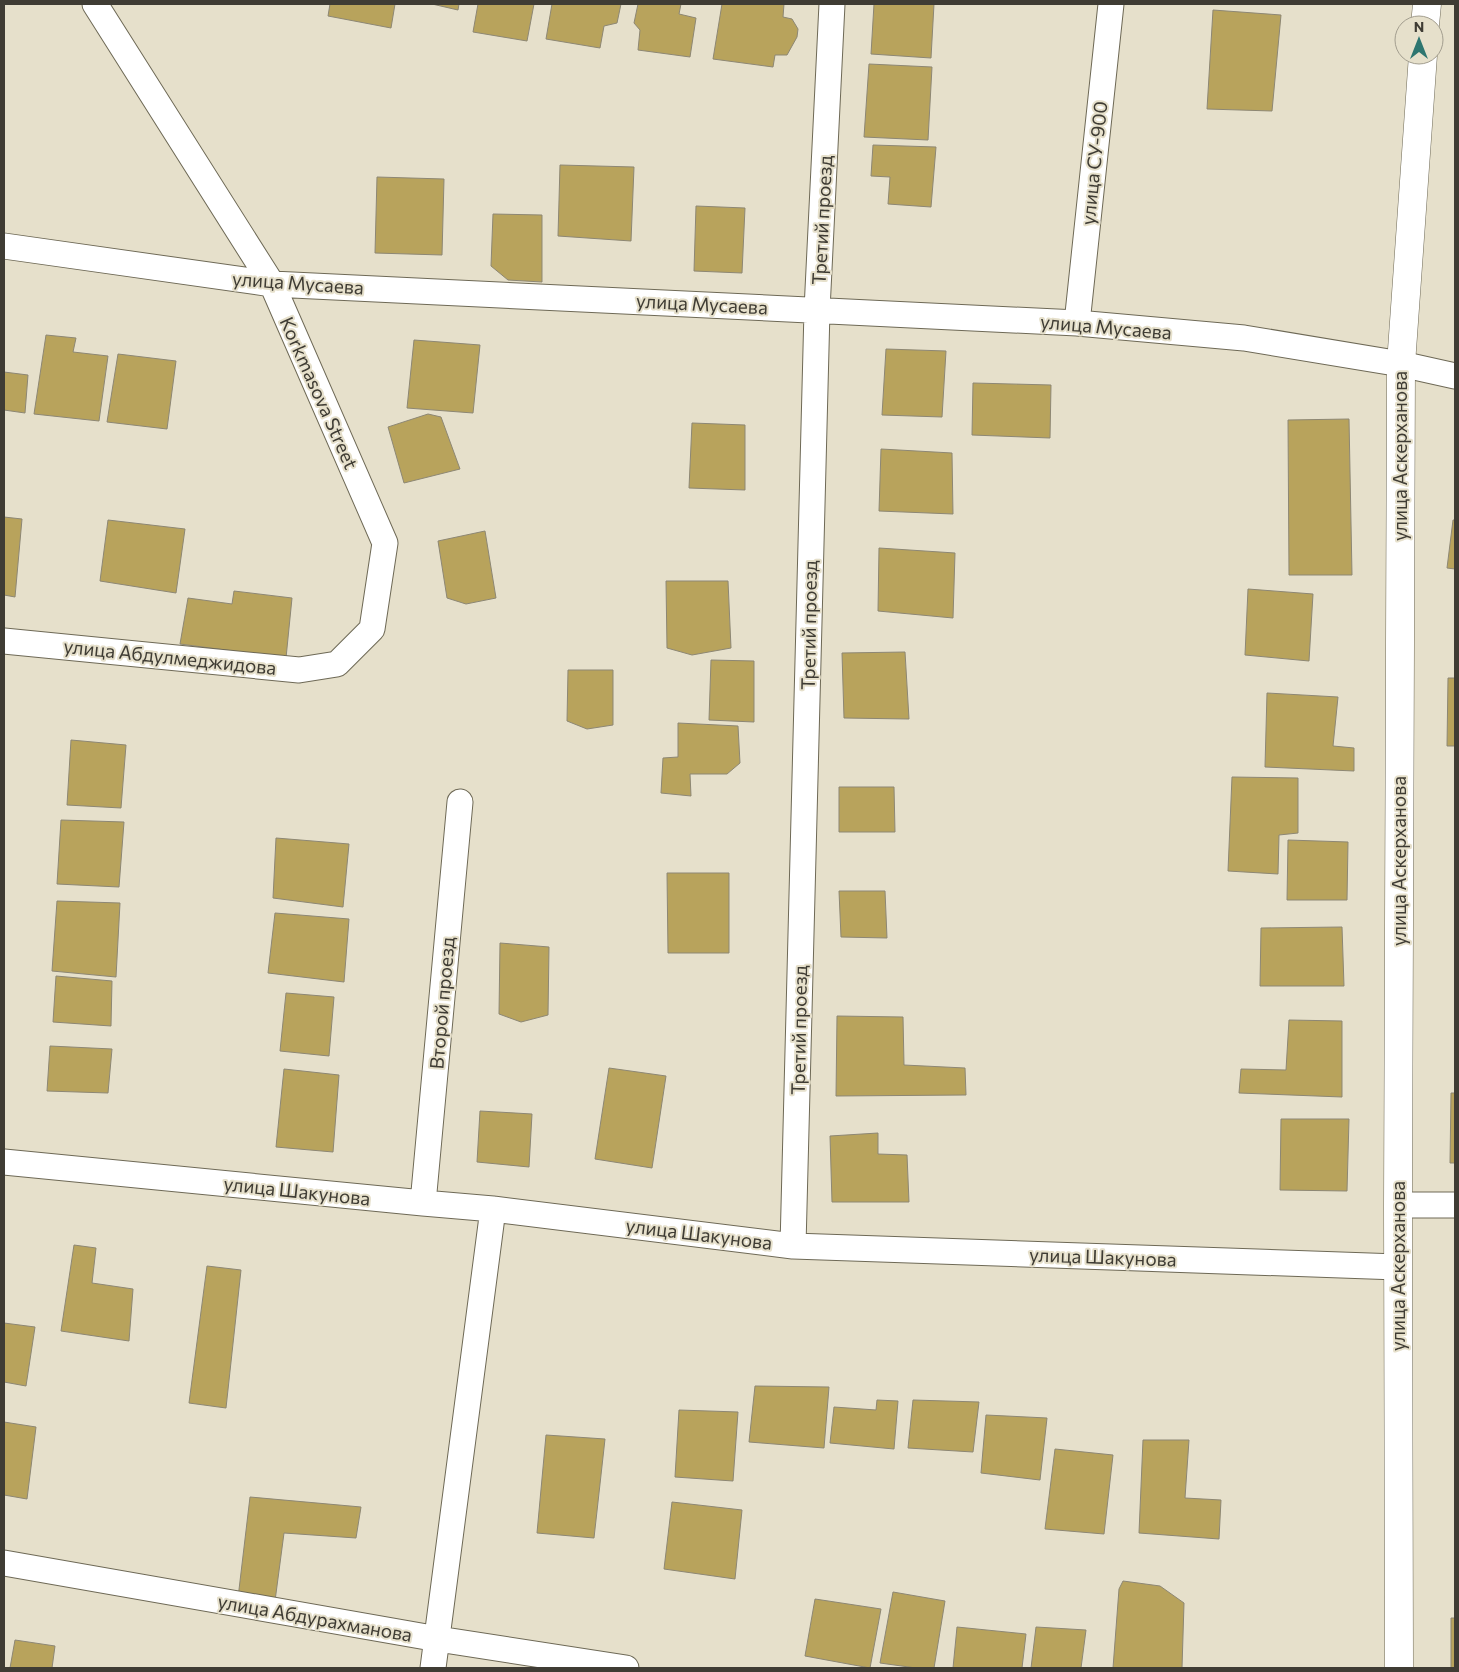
<svg xmlns="http://www.w3.org/2000/svg" width="1459" height="1672" viewBox="0 0 1459 1672" font-family="Commissioner,sans-serif">
<style>
.building{fill:#b8a35c;stroke:#8d8774}
.lines{fill:none;stroke-linecap:round;stroke-linejoin:round}
.street-casing{stroke:#6e6956;stroke-width:27}
.secondary-casing{stroke:#6e6956;stroke-width:29}
.street{stroke:#fff;stroke-width:25}
.secondary{stroke:#fff;stroke-width:28}
.labels{text-anchor:middle;stroke-width:4;stroke-linejoin:round;paint-order:stroke}
.street-label{font-size:19px;fill:#3f3c34;stroke:#e6e0cb}
</style>
<rect width="100%" height="100%" fill="#e6e0cb"/>
<path class="building" d="M330 4H395L391 28 328 16Z
M432 4H459L458 10Z
M478 4H534L527 41 473 32Z
M552 4H621L617 23 604 26 600 48 546 39Z
M638 4H681L679 14 696 18 690 57 638 50 640 30 634 23Z
M722 4H784L783 17 792 19 798 29 797 37 787 55H775L773 67 713 59Z
M874 4H934L931 58 871 54Z
M1213 10 1281 15 1272 111 1207 109Z
M869 64 932 67 928 140 864 137Z
M873 145 936 147 931 207 888 204 890 177 871 176Z
M560 165 634 167 631 241 558 236Z
M377 177 444 179 442 255 375 253Z
M696 206 745 208 742 273 694 271Z
M493 214 542 215V282L508 280 491 266Z
M46 335 76 338 73 352 108 356 99 421 34 414Z
M414 340 480 345 473 413 407 408Z
M886 349 946 351 942 417 882 415Z
M118 354 176 361 167 429 107 422Z
M4 372 28 375 25 413 4 410Z
M973 383 1051 385 1050 438 972 435Z
M428 414 441 417 460 469 404 483 388 427Z
M1349 419 1352 575H1289L1288 420Z
M692 423 745 425V490L689 488Z
M881 449 952 453 953 514 879 511Z
M4 517 22 519 15 597 4 595Z
M108 520 185 529 176 593 100 581Z
M1453 520H1455V569L1447 568Z
M485 531 496 598 466 604 447 598 438 541Z
M879 548 955 553 953 618 878 611Z
M666 581H728L731 648 692 655 667 648Z
M1248 589 1313 594 1309 661 1245 655Z
M234 591 292 598 286 658 180 644 188 598 232 604Z
M905 652 909 719 844 718 842 653Z
M711 660 754 661V722L709 720Z
M568 670H613V725L587 729 567 721Z
M1448 678H1455V746H1447Z
M1267 693 1338 697 1333 746 1354 748V771L1265 767Z
M678 723 738 726 740 763 727 774H690L691 796 661 793 663 758 678 757Z
M71 740 126 745 121 808 67 805Z
M1232 777 1298 778V833L1279 835 1278 874 1228 871Z
M839 787H894L895 832H839Z
M61 820 124 822 119 887 57 884Z
M276 838 349 844 343 907 273 898Z
M1288 840 1348 842 1347 900H1287Z
M667 873H729V953H668Z
M839 891H885L887 938 841 937Z
M57 901 120 903 116 977 52 971Z
M275 913 349 919 344 982 268 973Z
M1342 927 1344 986H1260L1261 928Z
M500 943 549 947 548 1015 521 1022 499 1014Z
M56 976 112 981 111 1026 53 1022Z
M286 993 334 997 329 1056 280 1051Z
M837 1016 903 1017 904 1065 965 1068 966 1095 836 1096Z
M1289 1020 1342 1021V1097L1239 1093 1241 1069 1286 1070Z
M50 1046 112 1049 108 1093 47 1091Z
M609 1068 666 1076 652 1168 595 1159Z
M284 1069 339 1075 333 1152 276 1147Z
M1451 1093H1455V1163H1450Z
M480 1111 532 1114 529 1167 477 1162Z
M1281 1119H1349L1347 1191 1280 1190Z
M878 1133V1154L907 1155 909 1202H832L830 1136Z
M74 1245 96 1248 92 1283 133 1289 129 1341 61 1331Z
M207 1266 241 1270 226 1408 189 1403Z
M4 1323 35 1327 26 1386 4 1382Z
M755 1386 829 1387 824 1448 749 1442Z
M877 1400 898 1401 894 1449 830 1443 834 1407 876 1410Z
M913 1400 979 1402 973 1452 908 1448Z
M679 1410 738 1412 733 1481 675 1477Z
M986 1415 1047 1418 1040 1480 981 1473Z
M4 1422 36 1427 27 1499 4 1495Z
M546 1435 605 1439 594 1538 537 1533Z
M1143 1440H1189L1185 1498 1221 1500 1219 1539 1139 1533Z
M1055 1449 1113 1455 1104 1534 1045 1529Z
M250 1497 361 1507 356 1538 284 1533 275 1601 238 1598Z
M672 1502 742 1510 735 1579 664 1569Z
M1123 1581 1160 1586 1184 1603 1182 1668H1113L1119 1589Z
M893 1592 945 1601 934 1668H916L880 1663Z
M815 1599 881 1609 870 1668 805 1656Z
M1451 1618H1455V1668H1451Z
M957 1627 1026 1634 1022 1668H953Z
M1036 1627 1086 1630 1081 1668H1031Z
M15 1640 55 1646 52 1668H10Z"/>
<g class="lines">
<g class="street-casing">
<path id="street" d="M4 246 272 284 1077 323 1244 338 1401 364 1455 376
M1077 323 1111 4
M4 641 299 670 337 664 372 629 385 543 272 284 95 4
M4 1162 423 1203 493 1209 793 1246 1398 1267
M423 1203 460 802
M1398 1205H1455
M793 1246 817 310 832 4
M4 1563 438 1639 626 1668
M433 1668 493 1209"/>
</g>
<g class="secondary-casing">
<path id="secondary" d="M1425 25 1427 4
M1399 1668 1398 1205 1401 364 1423 55"/>
</g>
<use href="#street" class="street"/>
<use href="#secondary" class="secondary"/>
</g>
<g class="labels">
<g class="street-label">
<text transform="translate(1094 163) rotate(-84)" y="7">улица СУ-900</text>
<text transform="translate(822 220) rotate(-87)" y="7">Третий проезд</text>
<text transform="translate(298 283) rotate(4)" y="7">улица Мусаева</text>
<text transform="translate(702 304) rotate(3)" y="7">улица Мусаева</text>
<text transform="translate(1106 327) rotate(5)" y="7">улица Мусаева</text>
<text transform="translate(319 393) rotate(66)" y="7">Korkmasova Street</text>
<text transform="translate(1400 456) rotate(-90)" y="7">улица Аскерханова</text>
<text transform="translate(809 625) rotate(-89)" y="7">Третий проезд</text>
<text transform="translate(170 657) rotate(6)" y="7">улица Абдулмеджидова</text>
<text transform="translate(1399 861) rotate(-90)" y="7">улица Аскерханова</text>
<text transform="translate(442 1003) rotate(-85)" y="7">Второй проезд</text>
<text transform="translate(799 1030) rotate(-89)" y="7">Третий проезд</text>
<text transform="translate(297 1191) rotate(6)" y="7">улица Шакунова</text>
<text transform="translate(699 1234) rotate(7)" y="7">улица Шакунова</text>
<text transform="translate(1103 1257) rotate(2)" y="7">улица Шакунова</text>
<text transform="translate(1398 1266) rotate(-90)" y="7">улица Аскерханова</text>
<text transform="translate(315 1618) rotate(10)" y="7">улица Абдурахманова</text>
</g>
</g>
<rect width="1459" height="1672" fill="none" stroke="#3f3c34" stroke-width="10"/>
<g transform="translate(1419 40)"><circle r="24" fill="#e6e0cb" stroke="#a39e8f"/>
<path d="M0-4L9 19L0 12L-9 19Z" fill="#2e7670"/>
<text y="-8" font-size="14" font-weight="bold" text-anchor="middle" fill="#3f3c34">N</text>
</g>
</svg>
